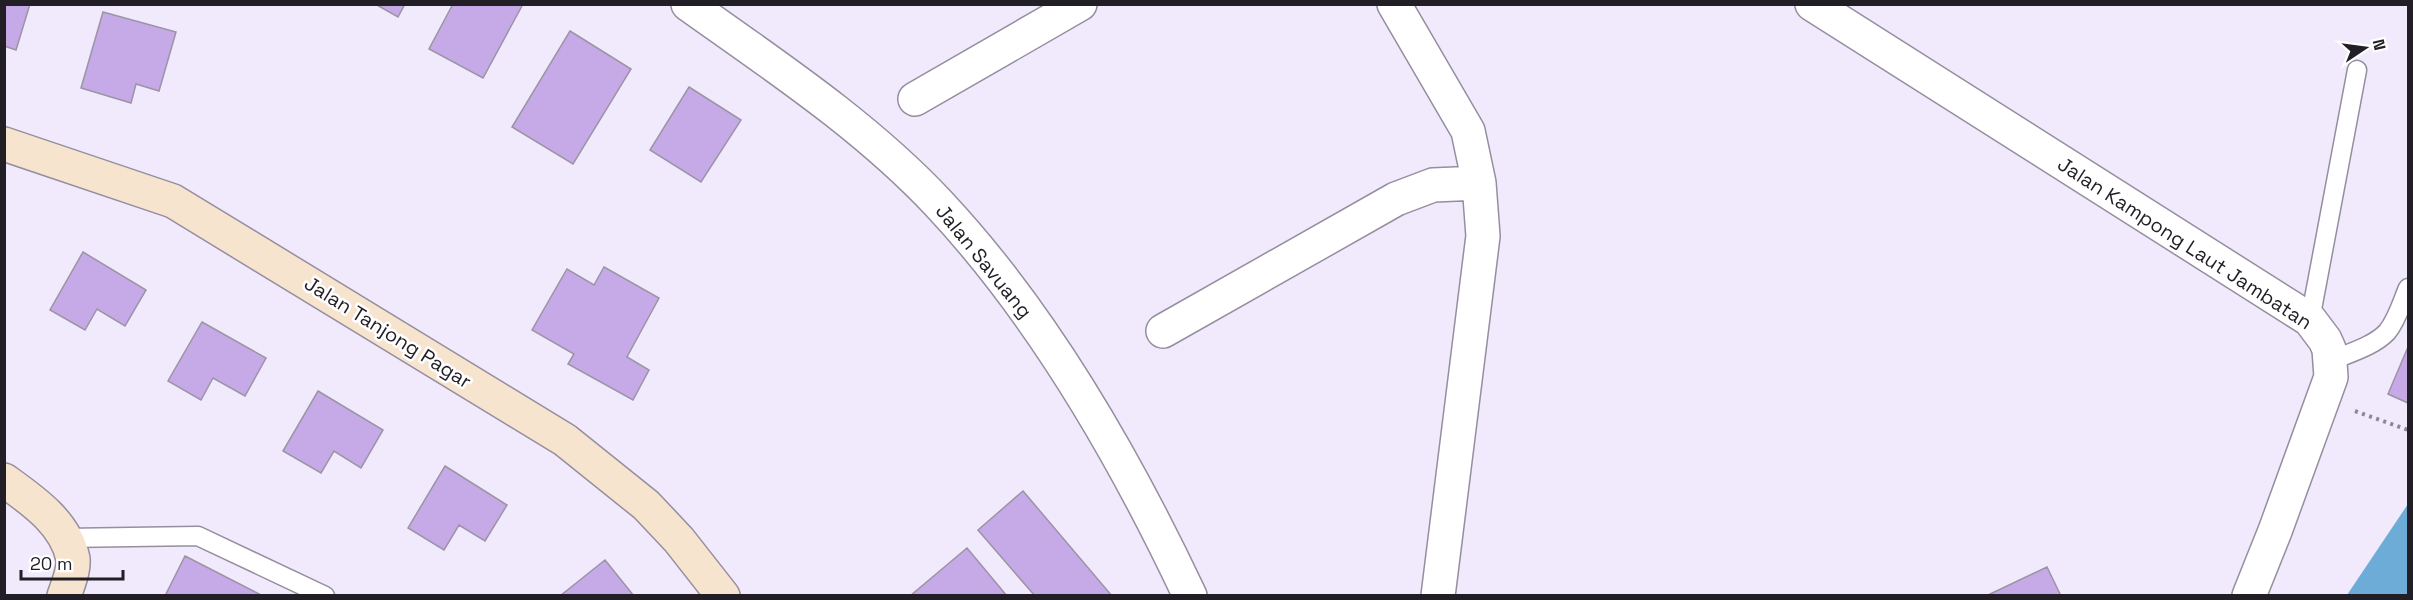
<svg xmlns="http://www.w3.org/2000/svg" width="2413" height="600" viewBox="0 0 2413 600" font-family="'Space Grotesk',sans-serif">
<style>
.water{fill:#6cacd6}
.building{fill:#c6aae7;stroke:#9b94a5;stroke-width:1.5}
.lines{fill:none;stroke-linecap:round;stroke-linejoin:round}
.lane-casing{stroke:#958e9f;stroke-width:21}
.street-casing{stroke:#958e9f;stroke-width:36}
.secondary-casing{stroke:#958e9f;stroke-width:36}
.path{stroke:#8d8794;stroke-width:4;stroke-dasharray:3 4.5;stroke-linecap:butt}
.lane{stroke:#fff;stroke-width:18}
.street{stroke:#fff;stroke-width:33}
.secondary{stroke:#f6e4cf;stroke-width:33}
.labels{text-anchor:middle;stroke-width:5;stroke-linejoin:round;paint-order:stroke}
.street-label{font-size:20px;fill:#211e25;stroke:#fff}
</style>
<rect width="100%" height="100%" fill="#f1e9fc"/>
<path class="water" d="M2408 504V595H2347Z"/>
<path class="building" d="M4 4H30L16 50 4 46Z
M375 4H405L398 17Z
M453 4H523L483 78 429 49Z
M103 12 176 32 159 91 136 84 131 103 81 88Z
M570 31 631 69 573 164 512 127Z
M689 87 741 120 701 182 650 150Z
M83 252 146 290 125 326 97 309 85 330 50 310Z
M604 267 659 298 627 357 649 370 633 400 568 364 574 354 532 330 567 269 594 285Z
M202 322 266 358 245 396 213 378 201 400 168 381Z
M2408 347V403L2388 394Z
M318 391 383 430 361 468 334 451 321 473 283 451Z
M445 466 507 505 485 541 459 525 444 550 408 528Z
M1023 491 1112 596H1035L978 530Z
M967 548 1007 596H910Z
M185 556 263 596H165Z
M605 560 634 596H560Z
M2047 567 2061 596H1986Z"/>
<g class="lines">
<g class="lane-casing">
<path id="lane" d="M2310 320 2357 70
M2331 361C2349 353 2374 346 2387 332 2397 320 2402 302 2408 288
M65 538 198 536 325 596"/>
</g>
<g class="street-casing">
<path id="street" d="M688 4C775 66 866 126 939 204 1044 316 1125 458 1190 596
M1394 4 1468 131 1479 183 1483 236 1438 596
M1812 4 2293 309 2310 320 2325 340 2329 349 2331 377 2275 531 2249 596
M915 99 1080 4
M1163 331 1396 199 1433 185 1479 183"/>
</g>
<g class="secondary-casing">
<path id="secondary" d="M4 144 173 201 565 440 646 505 679 540 723 596
M4 480C32 500 66 523 73 559 74 570 68 585 64 596"/>
</g>
<path class="path" d="M2355 411 2408 430"/>
<use href="#lane" class="lane"/>
<use href="#street" class="street"/>
<use href="#secondary" class="secondary"/>
</g>
<g class="labels">
<g class="street-label">
<text transform="translate(2185 243) rotate(33)" y="7">Jalan Kampong Laut Jambatan</text>
<text transform="translate(984 261) rotate(51)" y="7">Jalan Savuang</text>
<text transform="translate(388 332) rotate(32)" y="7">Jalan Tanjong Pagar</text>
</g>
</g>
<rect width="2413" height="600" fill="none" stroke="#211e25" stroke-width="12"/>
<g transform="translate(2365 48) rotate(77)" stroke="#ffffff" stroke-width="4.5" paint-order="stroke">
<path d="M0-4.5L10 22L0 15L-10 22Z" fill="#211e25"/>
<text y="-9" font-size="16" font-weight="bold" text-anchor="middle" fill="#211e25">N</text>
</g>
<path d="M21 570v9h102v-9" fill="none" stroke="#211e25" stroke-width="3"/>
<text x="30" y="570" font-size="18" fill="#211e25" stroke="#ffffff" stroke-width="4.5" paint-order="stroke">20 m</text>
</svg>
